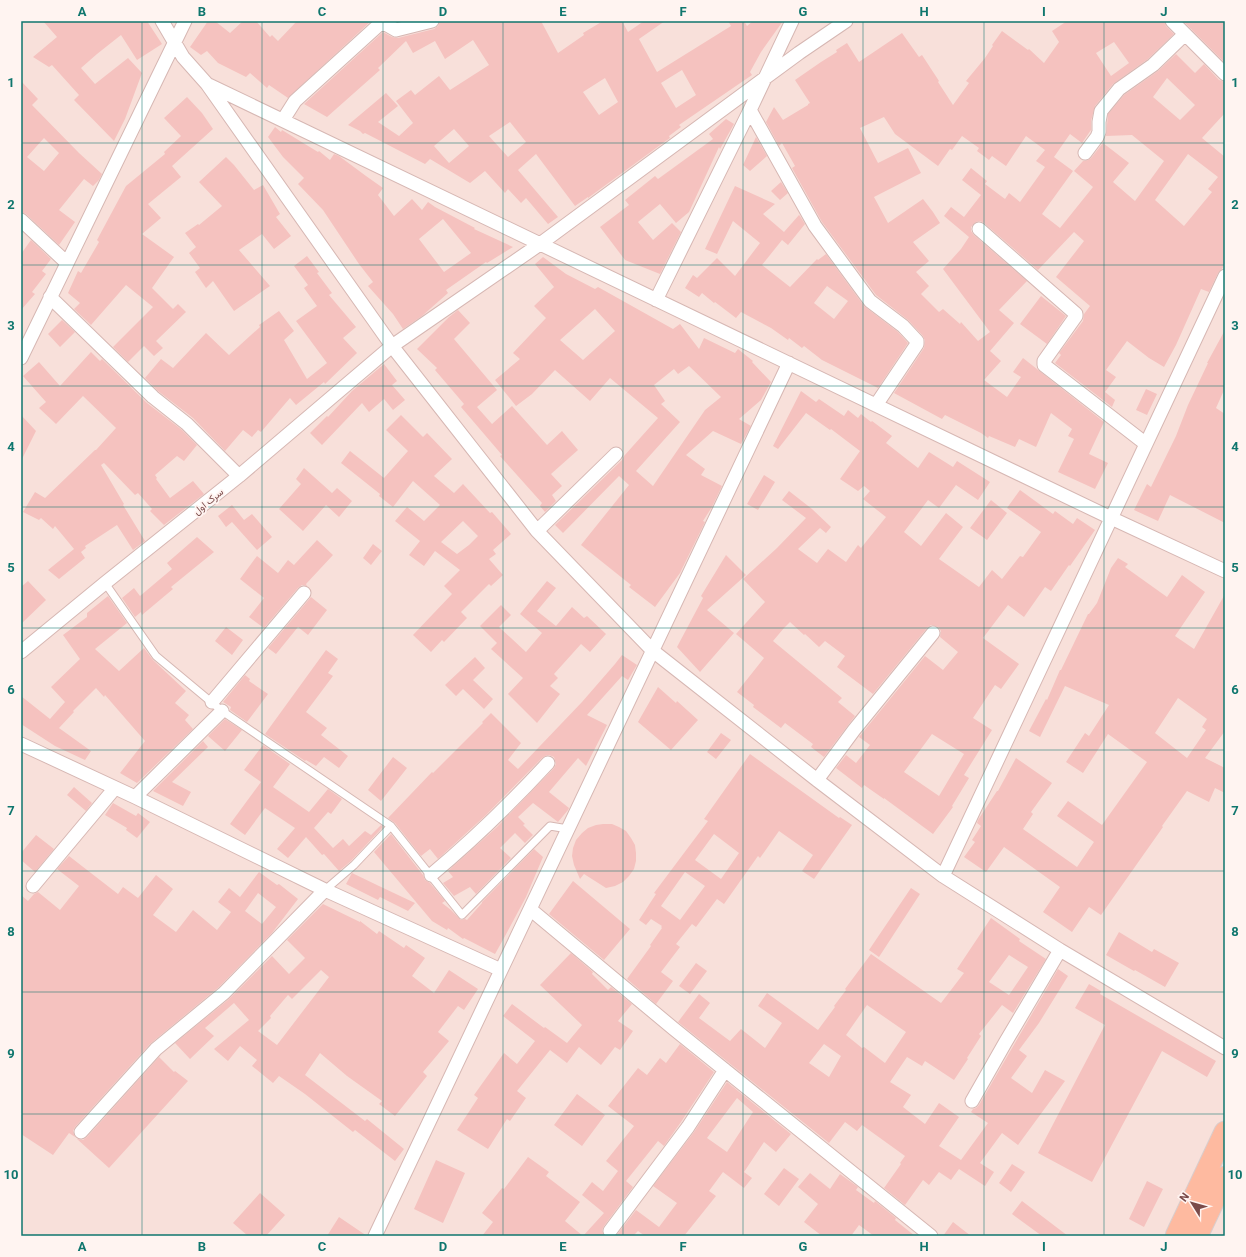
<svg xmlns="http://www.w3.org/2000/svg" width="1246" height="1257" viewBox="0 0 1246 1257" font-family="Roboto,Vazirmatn,sans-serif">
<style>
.residential{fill:#f8e0da}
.building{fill:#f5c2bf;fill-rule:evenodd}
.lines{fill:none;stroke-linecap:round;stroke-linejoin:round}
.lane-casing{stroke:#d6b7b3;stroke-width:9}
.street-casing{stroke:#d6b7b3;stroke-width:15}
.primary-casing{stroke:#dacdcc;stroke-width:23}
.lane{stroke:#fff;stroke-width:7}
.street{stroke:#fff;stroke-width:13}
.primary{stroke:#febaa0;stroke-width:21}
.grid{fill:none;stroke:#0f766e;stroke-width:1;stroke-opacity:0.55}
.labels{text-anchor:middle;stroke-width:3.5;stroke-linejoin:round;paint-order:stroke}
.street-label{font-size:10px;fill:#7a4b4a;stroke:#fff4f1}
.neatline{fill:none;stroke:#0f766e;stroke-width:1.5}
.grid-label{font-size:13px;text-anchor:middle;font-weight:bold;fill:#0f766e}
</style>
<rect width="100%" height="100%" fill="#feefe9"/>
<path class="residential" d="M21 21H1225V1236H21Z"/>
<path class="building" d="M43 21H147L162 44 137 60 121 35 97 54 81 68 95 84 128 58 142 73 125 119 114 141 74 100 79 95 52 65 49 67 33 57 57 37Z
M208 21H215L230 33 243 21H256L270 37 272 35 278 41 297 21H371L288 98 269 85 267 88 250 73 246 77 218 63 207 51 201 55 190 47Z
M440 21H541L558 53 584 35 583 33 603 21H622L628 32 644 21H665L639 39 657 72 731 26 728 21H744L747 26 753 21H783L761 52 750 72 752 75 679 125 681 127 669 136 670 138 663 143 588 198V197L575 206 536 154 518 170 558 217 548 224 526 198 521 203 508 189 505 193 485 171 470 183 430 159 425 164 365 133 363 134 360 131 348 125 386 93 398 106 378 122 399 136 413 123 396 101 411 90 415 95 439 76 450 90 489 65 473 40 445 59 435 41 413 53 406 41 378 68 380 70 327 117 304 104 383 32 392 37 398 38 434 29 438 26ZM682 70 696 95 676 108 661 83ZM605 78 618 102 599 115 583 92ZM510 122 526 142 508 157 489 136ZM454 129 469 146 449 163 434 146Z
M1067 21H1164L1166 26 1174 34 1148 59 1113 84 1095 106 1091 121V130L1082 143 1070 134 1054 157 1073 171 1042 214 1060 228 1093 187 1074 171 1083 161 1088 160 1091 158 1103 143 1129 163 1113 182 1135 201 1164 161 1132 135 1106 136 1108 114 1124 95 1158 71 1176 54 1195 73 1204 64 1219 80 1225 82V113L1202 138 1225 157V263L1222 269 1218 273 1209 292 1201 289 1176 345 1164 367 1149 358 1127 341 1106 370 1116 377 1105 392 1115 400 1112 407 1055 363 1061 355 1059 353 1083 321 1084 314 1090 306 1056 277 1084 241 1074 232 1038 270 984 223 980 221 976 222 971 227V231L974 235 1027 281 999 310 1014 323 990 351 1001 361 984 380 1007 397 1021 377 1013 372 1023 358 1104 422 1089 454 1108 463 1095 489 1058 472 1074 439 1068 436 1072 429 1051 413 1036 447 1019 439 1015 447 989 436 988 438 981 433 945 415 942 419 894 393 924 348 925 341 923 336 908 320 876 295 822 222 792 168 795 166 782 143 779 146 766 122 774 107 783 120 808 105V104L810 103 795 80 821 62 837 52 836 50 847 43 859 62 902 33 919 57 922 55 939 81 938 82 953 105 969 83 966 81 985 58 993 46 992 45 1002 31 1028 50 1029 49 1044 63 1059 42 1052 31ZM1114 42 1129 63 1111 76 1096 53ZM1167 78 1195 105 1180 120 1153 97ZM884 117 895 134 938 166 950 149 952 150 962 136 979 148 977 151 989 160 992 156 1006 166 1026 136 1045 150 1036 161 1045 167 1020 202 1009 193 1005 199 985 184 987 181 971 168 962 180 981 195 964 217 951 207 944 216 969 237 961 249 943 269 990 332 978 341 961 322 960 324 943 309 939 312 921 294 929 286 916 272 929 261 913 242 940 223 933 212 923 199 888 223 874 197 921 173 908 148 878 163 860 128ZM1188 154 1218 177 1208 189 1212 192 1184 226 1155 200Z
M1183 21H1225V63Z
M21 81 38 99 32 105 79 153 102 174 99 180 93 186 84 179 59 210 75 222 59 245 26 214 21 212ZM44 138 59 153 44 171 27 157Z
M187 97 202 113 213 129 172 166 181 177 148 204 161 218 142 234 174 257 152 288 173 309 178 304 186 312 156 341 163 348 154 356 144 346 128 362 113 347 153 307 126 285 91 325 74 309 80 303 68 293 78 271 81 273 99 242 97 240 126 186 165 154 164 152 181 136 164 118Z
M726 119 734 124 720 149 719 147 689 212 676 223 660 204 638 222 653 240 672 223 681 232 660 274 625 260 600 227 629 205 625 200 655 176 658 179 713 139 709 134Z
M275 127 281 132 282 130 318 152 319 151 330 160 334 154 339 156 366 176 383 188 378 195 394 216 412 199 422 210 428 202 435 207 475 228 474 229 513 247 487 263 486 262 446 290 448 293 422 316 403 329 393 314 368 286 373 282 359 264 323 210 298 184 304 178 283 157 268 137ZM443 219 471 253 444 272 419 239Z
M756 137 767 156 750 171 743 165Z
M226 157 234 165 254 190 263 185 280 214 276 217 291 236 274 249 262 234 239 250 270 286 234 311 213 281 206 288 195 272 200 268 189 253 196 247 185 233 198 224 199 225 222 206 199 182Z
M781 182 788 193 780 200 771 191Z
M735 186 775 204 763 214 784 232 799 215 800 216 805 224 788 245 782 240 762 265 790 287 817 259 818 260 826 254 864 306 898 332 908 343 878 388 822 360 804 346 802 348 789 338 788 340 771 328 741 312 736 318 715 302 714 303 702 293 699 297 685 288 693 275 697 278 717 258 735 276 760 243 733 221 717 254 705 249ZM827 286 848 301 834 319 814 303Z
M31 240 51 259 42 271 46 274 32 292 35 294 21 310V254Z
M307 256 319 272 317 273 332 293 329 295 356 327 343 338 357 353 325 384 324 382 296 405 290 398 261 432 258 430 252 437 243 430 225 451 193 418 158 391 145 378 161 359 173 368 206 333 229 355 260 327 259 325 279 311 294 331 284 340 307 379 327 363 296 321 317 306 304 288 308 285 294 266Z
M543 257 566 274 595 289 598 287 673 329 680 324 699 349 704 338 735 353 738 349 753 361 752 362 771 382 761 400 739 419 751 426 741 444 713 431 686 455 705 469 701 475 722 486 712 507 703 521 705 522 680 573 655 607 629 587 631 585 581 545 629 485 619 476 563 533 555 525 622 460 624 456 658 418 610 378 590 401 555 370 532 394 516 406 495 380 520 359 513 353 546 318 534 306 554 287 535 264ZM595 309 615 331 583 360 560 340ZM689 366 721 397 705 410 653 486 636 471 680 422 661 404 665 401 654 385 674 369 678 374Z
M1041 296 1066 316 1047 344 1020 324Z
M458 310 470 323 454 339 497 390 477 407 492 424 512 406 547 445 562 431 578 450 551 474 562 486 552 495 556 501 545 512 540 506 542 503 500 456 502 455 461 407 464 404 435 370 437 368 417 349 449 317Z
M62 320 75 332 60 347 48 334Z
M1225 330V388L1216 408 1225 414V523L1170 495 1158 521 1134 510 1147 484 1151 487 1176 436 1188 405 1208 363H1207Z
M91 352 100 361 102 359 147 403 182 430 197 445 184 461 177 456 155 475 157 478 156 479 170 498 193 481 204 494 164 525 150 511 152 509 138 493 135 495 104 463 101 465 124 504 123 505 145 541 133 550 117 525 85 546 86 548 81 552 85 558 59 579 48 570 74 549 55 526 53 529 41 518 39 520 23 512 35 492 45 498 95 450H96L116 428 83 396 56 424 39 408 46 402 23 376 39 362 60 386Z
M384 364 397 381 392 385 405 400 393 410 384 399 369 412 362 403 322 445 310 433 327 416 328 417 352 391Z
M1146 389 1157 394 1147 415 1136 410Z
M801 391 816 402 819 399 844 416 848 410 858 418 861 414 871 422 872 421 892 436 886 443 918 468 929 452 953 467 957 461 990 482 978 500 956 485 939 508 928 500 904 532 921 546 946 513 963 527 939 559 979 587 992 570 1002 579 1020 556 1023 557 1041 532 1007 508 1020 490 1053 514 1055 511 1073 524 1077 518 1095 530 1070 566 1069 565 1051 591 1045 587 1024 617 1008 605 983 638 1019 664 1001 689 995 685 973 718 992 730 964 775 969 778 952 806 953 807 933 834 884 798V799L864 785 862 788 836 768 846 755 856 763 870 745 859 737 925 656 943 670 958 652 940 637 941 631 938 627 931 625 927 628 873 694 837 667 845 656 825 641 819 647 805 634 804 635 790 622 784 628 773 641 842 698 838 702 855 716 824 757 811 747 813 744 785 723 781 728 753 707 754 705 737 692 764 658 736 634 765 602 743 579 777 548 806 518 782 500 789 491 812 509 831 527 826 533 820 528 798 549 817 563 828 549 846 562 858 545 861 548 886 517 863 499 870 491 864 486 858 491 840 479 860 451 831 429 830 430 806 413 778 449 773 446ZM932 734 964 754 939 796 904 772Z
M21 415 36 431 21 461Z
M401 415 423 437 427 433 452 459 434 476 454 493 463 484 490 513 492 512 511 534 493 550 496 554 489 559 503 575 491 586 489 584 461 612 467 618 444 642 442 640 431 652 413 635 452 594 444 586 460 570 435 551 424 566 409 555 420 541 395 521 407 507 424 521 440 505 413 481 393 507 379 496 380 494 341 463 350 451 384 478 408 451 386 430ZM463 521 478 536 469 545 457 554 441 542Z
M304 468 332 493 337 488 352 501 339 517 326 505 303 531 279 509 301 484 296 479Z
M764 475 775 482 758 510 747 504Z
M991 500 1007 513 987 540 970 528Z
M232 505 244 520 252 514 272 537 257 550 232 522 226 527 218 516Z
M197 537 214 552 171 587 173 589 142 615 141 612 135 617 122 598 134 588 140 596 172 569 167 563Z
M317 540 333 555 306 584 307 586 302 585 298 588 264 628 249 617 264 598 240 579 257 556 278 573 288 560 294 565Z
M373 544 382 551 371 565 363 558Z
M726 555 746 575 707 610 734 633 700 672 677 647 703 598 701 596Z
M1118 558 1128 564 1125 567 1167 597 1182 575 1205 592 1175 636 1194 649 1225 594V731L1205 758 1225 768V793L1215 788 1209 802 1187 791 1162 826 1163 827 1101 915 1089 907 1072 932 1043 912 1060 887 1004 847 986 872 964 857 975 842 972 840 981 826 977 823 978 820 997 791H998L1016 758 1052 783 1031 812 1033 814 1023 829 1077 867 1094 842 1057 816 1068 801 1102 825 1147 762 1108 734 1083 773 1066 762 1085 733 1089 736 1109 705 1065 686 1040 737 1029 731 1046 699 1047 700 1060 670H1061L1088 614H1089L1097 603 1111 568ZM1178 698 1207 719 1202 727 1206 730 1187 758 1155 733Z
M28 581 46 600 21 624V587Z
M547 581 556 588 537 611 556 626 572 607 584 618 587 616 606 634 590 652 581 644 554 674 558 678 550 686 560 694 537 723 508 694 523 678 491 649 497 643 480 626 501 605 511 615 499 627 526 652 542 633 520 614Z
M108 596 127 623 95 649 119 671 144 648 153 660 186 691 175 703 189 715 185 720 193 729 137 783 120 773 145 741 105 695 104 697 96 688 73 711 74 712 59 728 91 751 85 760 55 746 21 724V696L50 719 65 702 51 687 80 659 63 635 87 617V613Z
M311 597 327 610 308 635 298 627 276 654 268 648Z
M226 627 243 640 232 655 215 641Z
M326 650 338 659 328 673 333 676 306 712 327 728 321 735 348 756 339 768 324 757 316 766 306 760 305 761 265 734Z
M622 655 637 665 628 680 622 676 587 715 607 725 586 766 578 758 549 792 569 808 568 810 558 822 533 803 518 817 525 824 523 825 533 835 525 843 515 833 500 848 511 858 476 894 470 887 454 896 443 883 453 877 448 871 497 827 554 768 556 764 554 757 549 755 545 756 542 758 486 815 438 859 430 849 421 856 395 823 388 818 432 772 433 773 483 723 482 722 491 713 521 743 508 760 518 769 582 702 615 664Z
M475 657 485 668 473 680 493 699 484 709 463 689 456 696 445 685Z
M245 675 250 679 249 681 268 694 247 722 230 710 231 707 223 702Z
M658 687 676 703 677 701 698 720 671 750 638 722Z
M225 719 242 730 225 751 208 736Z
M721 733 731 740 716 759 707 752Z
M203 741 208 747 172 782 191 792 183 806 153 791Z
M263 745 290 764 273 787 309 812 328 789 342 799 331 814 328 812 314 828 333 848 343 839 349 846 365 831 371 835 381 825 383 827 351 861 339 871 324 854 322 855 306 837 288 858 277 849 295 828 265 808 245 835 230 824 261 782 244 770Z
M750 754 839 818 840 817 852 825 814 879 802 871 813 855 779 831 760 858 758 856 724 904 717 899 696 927 692 924 676 944 680 947 661 972 673 981 656 1004 627 979 651 946 650 945 662 928 661 927 662 926 651 919 646 925 639 920 656 894 654 893 708 821 704 819ZM714 834 739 853 721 879 695 860ZM685 872 705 886 680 920 661 906Z
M393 757 407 768 381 801 368 790Z
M74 787 92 803 86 811 67 795Z
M113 803 136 816 138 813 150 822 137 838 126 830 127 828 105 815Z
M603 824H612L619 827 626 831 631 838 635 845 636 853V861L634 869 629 876 623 882 615 886 606 888 584 874 580 879 574 865 572 856 573 848 576 840 582 833 588 828 596 825Z
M391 834 423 875 425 880 430 883 445 901 442 903 451 910 461 920 465 919 467 920 482 903V902L534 849 543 857 526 897 504 938 495 954 464 938 463 939 448 928 447 930 432 921 374 852Z
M36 835 54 849 35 872 21 860V853Z
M69 856 118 894 123 887 138 898 156 875 173 889 153 915 176 932 193 910 217 930 231 912 218 902 229 888 240 897 259 872 277 885 279 884 298 899 272 933 219 987 150 1044 75 1127 73 1131 75 1137 69 1133 53 1155 21 1134V895L28 901 34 894 38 892 60 910 79 886 57 869ZM258 893 276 907 262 924 245 911Z
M352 873 379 886 415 903 408 911 380 897 378 900 346 884Z
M573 881 630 929 604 960 549 914Z
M911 888 920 894 879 957 869 950Z
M323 904 360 922V921L377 934 379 931 404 948 406 945 425 958 412 976 434 993 449 970 478 989 464 1010 458 1006 438 1032 449 1041 423 1072 427 1076 395 1116 379 1104 382 1101 347 1076 320 1053 305 1075 365 1121 367 1119 404 1149 395 1161 355 1130 353 1132 305 1094 279 1076 273 1083 252 1066 257 1060 240 1046 228 1061 214 1049 249 1020 234 1003 205 1028 214 1036 190 1059 175 1043 229 999 272 956 289 974 305 958 287 940ZM321 970 329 977 277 1045 258 1031 271 1018 270 1016 288 995 292 999Z
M991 918 1020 939 1019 941 1046 959 1013 1013 1002 1005 979 1034 981 1036 967 1058 968 1059 954 1080 925 1061 922 1066 907 1057 890 1082 911 1095 903 1107 925 1124 939 1103 959 1117 939 1146 961 1160 988 1123 971 1112 973 1109 976 1108 979 1105 1058 969 1068 976 1039 1023 1019 1050 1027 1056 1011 1078 1032 1093 1045 1070 1065 1081 1018 1145 1002 1133 980 1163 994 1172 985 1186 959 1169 951 1180 939 1172 929 1185 923 1180 905 1205 884 1188 901 1164 900 1163 905 1156 862 1125 857 1131 845 1122 829 1143 678 1022 699 994 710 1003 699 1018 730 1041 741 1029 765 1048 782 1023 758 1006 767 993 818 1030 835 1007 834 1006 846 990 845 989 871 954 941 1003 964 973 957 969ZM1009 955 1028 967 1009 995 989 982ZM867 1005 906 1032 885 1063 864 1047 862 1048 846 1035ZM824 1044 841 1056 829 1077 809 1063Z
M1119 932 1152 952 1154 949 1179 963 1165 987 1135 970 1134 971 1106 955Z
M571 953 593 972 592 974 608 990 611 987 632 1004 618 1021 633 1031 620 1050 615 1047 601 1065 579 1047 567 1063 550 1050 517 1091 526 1098 510 1121 507 1119 488 1149 457 1130 478 1098 474 1095 504 1053 517 1064 535 1041 503 1016 512 1004 544 1028 545 1027 567 1043 582 1025 540 985Z
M696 963 707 971 690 994 679 986Z
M1089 984 1101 991 1100 994 1216 1061 1207 1077 1162 1051 1092 1182 1038 1153 1105 1025 1075 1008Z
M680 1044 714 1072 681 1122 664 1146 658 1141 626 1181 633 1187 604 1226 602 1230 604 1236H482L493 1222 482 1213 502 1188 504 1189 528 1157 549 1172 546 1176 580 1202 565 1221 583 1236 604 1213 582 1195 592 1182 603 1191 618 1171 606 1161 634 1126 608 1106 638 1068 647 1075 660 1058 666 1063Z
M159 1057 174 1072 175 1071 188 1081 109 1168 77 1139 83 1140 87 1137Z
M727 1082 791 1134 776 1152 764 1142 744 1172 752 1178 744 1188 723 1172 709 1191 716 1196 684 1236H645L638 1231 633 1236H616L636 1210 659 1227 677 1203 653 1186 694 1132ZM737 1098 753 1112 727 1152 707 1138Z
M577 1094 605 1115 582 1146 554 1125Z
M436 1160 465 1173 443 1223 414 1209Z
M1012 1164 1025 1172 1011 1192 999 1183Z
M784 1168 799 1179 779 1206 764 1194Z
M810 1173 830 1189 840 1174 858 1187 856 1190 874 1203 875 1201 896 1218 895 1220 915 1236H874L859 1225 851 1236H822L804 1222 818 1204 798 1187Z
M1147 1181 1163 1189 1144 1227 1129 1219Z
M260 1193 285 1215 266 1236H248L233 1223Z
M1022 1201 1068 1236H1042L1012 1214Z
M339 1217 367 1236H327Z
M953 1222 971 1236H943Z"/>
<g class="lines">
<g class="lane-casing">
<path id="lane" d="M105 583 156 656 222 711 391 826 462 915 550 826 568 829
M325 890 354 865 391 826"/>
</g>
<g class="street-casing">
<path id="street" d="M162 21 183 57 207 84 392 346 537 531 653 651 817 780 943 876 1060 950 1225 1048
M1172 21 1225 74
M209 85 1111 518 1225 571
M750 110 815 226 870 301 903 326 917 341V344L876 405
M283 120 295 101 382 22 396 30 432 21
M1085 153 1097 137 1099 132V122L1101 111 1119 89 1153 65 1185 34
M21 220 67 263
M979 229 1076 314V316L1044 361V365L1146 444
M50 297 153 397 187 424 239 476
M656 300 750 110 792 21
M21 358 185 21
M537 531 616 454
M21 652 105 583 239 476 392 346 540 244 799 53 846 21
M212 702 304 593
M21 744 135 797 325 890 501 970
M817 780 854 730 933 633
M135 797 222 711
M431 875C473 840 511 803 548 763
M943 876 1225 276
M33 886 115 788
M530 909 674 1029 931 1236
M972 1101 1005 1043 1060 950
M81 1132 156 1049 224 993 325 890
M610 1231 688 1127 725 1070
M375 1236 789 363"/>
</g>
<g class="primary-casing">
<path id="primary" d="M1176 1236 1225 1132
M1197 1236 1225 1177"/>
</g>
<use href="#lane" class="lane"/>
<use href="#street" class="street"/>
<use href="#primary" class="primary"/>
</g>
<path class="grid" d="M142 21V1236M262 21V1236M383 21V1236M503 21V1236M623 21V1236M743 21V1236M863 21V1236M984 21V1236M1104 21V1236M21 143H1225M21 265H1225M21 386H1225M21 507H1225M21 628H1225M21 750H1225M21 871H1225M21 992H1225M21 1114H1225"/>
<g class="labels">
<g class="street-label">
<text transform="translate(208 501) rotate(-39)" y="4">سرک اول</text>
</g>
</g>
<rect width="1246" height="1257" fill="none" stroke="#fff4f1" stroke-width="44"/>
<g transform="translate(1192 1203) rotate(307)" stroke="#fff4f1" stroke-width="3" paint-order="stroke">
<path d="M0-3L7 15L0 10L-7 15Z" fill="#7a4b4a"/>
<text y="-6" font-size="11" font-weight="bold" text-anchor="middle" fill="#7a4b4a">N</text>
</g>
<rect x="22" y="22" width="1202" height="1213" class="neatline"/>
<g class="grid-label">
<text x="82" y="16">A</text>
<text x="202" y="16">B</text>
<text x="322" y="16">C</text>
<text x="443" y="16">D</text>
<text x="563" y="16">E</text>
<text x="683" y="16">F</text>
<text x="803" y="16">G</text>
<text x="924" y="16">H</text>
<text x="1044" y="16">I</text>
<text x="1164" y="16">J</text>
<text x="11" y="87">1</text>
<text x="1235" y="87">1</text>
<text x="11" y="209">2</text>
<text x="1235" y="209">2</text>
<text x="11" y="330">3</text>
<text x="1235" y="330">3</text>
<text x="11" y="451">4</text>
<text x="1235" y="451">4</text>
<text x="11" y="572">5</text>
<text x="1235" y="572">5</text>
<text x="11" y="694">6</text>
<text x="1235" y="694">6</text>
<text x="11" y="815">7</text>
<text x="1235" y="815">7</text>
<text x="11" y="936">8</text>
<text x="1235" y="936">8</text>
<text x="11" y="1058">9</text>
<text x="1235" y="1058">9</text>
<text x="11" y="1179">10</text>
<text x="1235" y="1179">10</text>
<text x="82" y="1251">A</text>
<text x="202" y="1251">B</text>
<text x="322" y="1251">C</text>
<text x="443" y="1251">D</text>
<text x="563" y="1251">E</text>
<text x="683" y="1251">F</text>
<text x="803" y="1251">G</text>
<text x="924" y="1251">H</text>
<text x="1044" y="1251">I</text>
<text x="1164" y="1251">J</text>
</g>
</svg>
